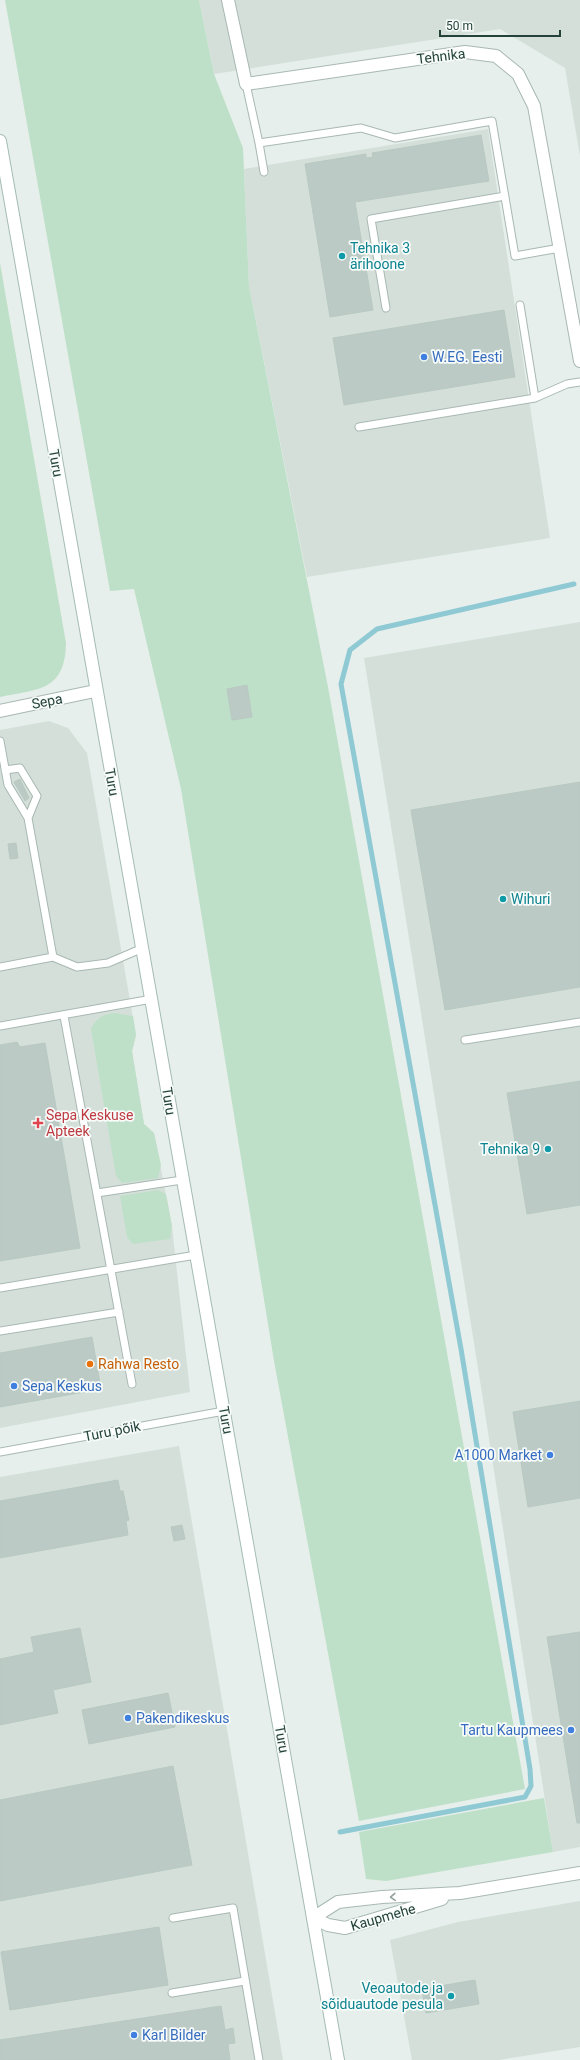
<svg xmlns="http://www.w3.org/2000/svg" width="580" height="2060" viewBox="0 0 580 2060" font-family="Roboto,sans-serif">
<style>
.built{fill:#d4dfda}
.green{fill:#bfe0c8}
.lines{fill:none;stroke-linecap:round;stroke-linejoin:round}
.stream{stroke:#8ec9d4;stroke-width:5}
.building{fill:#bbcac4;stroke:#b8c9c2}
.lane-casing{stroke:#a8b8b2;stroke-width:9}
.street-casing{stroke:#a8b8b2;stroke-width:14}
.secondary-casing{stroke:#a4bbb3;stroke-width:14}
.lane{stroke:#fff;stroke-width:7}
.street{stroke:#fff;stroke-width:12}
.secondary{stroke:#fff;stroke-width:12}
.oneway{stroke:#92a09c}
.culture-dot{fill:#0f9aa8;stroke:#f7fbf9;stroke-width:1.5}
.shop-dot{fill:#3f7fe0;stroke:#f7fbf9;stroke-width:1.5}
.health-dot{fill:#e0444e;stroke:#f7fbf9;stroke-width:1.5}
.food-dot{fill:#e8710a;stroke:#f7fbf9;stroke-width:1.5}
.labels{text-anchor:middle;stroke-width:3.5;stroke-linejoin:round;paint-order:stroke}
.street-label{font-size:14px;fill:#24423a;stroke:#f7fbf9}
.culture-label{font-size:14px;fill:#0d838f;stroke:#f7fbf9;text-anchor:start}
.shop-label{font-size:14px;fill:#366cbe;stroke:#f7fbf9;text-anchor:start}
.health-label{font-size:14px;fill:#be3a42;stroke:#f7fbf9;text-anchor:start}
.food-label{font-size:14px;fill:#c56008;stroke:#f7fbf9;text-anchor:start}
</style>
<rect width="100%" height="100%" fill="#e6efeb"/>
<path class="built" d="M199 0H580V156L565 68 500 29 214 74Z
M488 129 550 538 307 577 249 286 244 169Z
M580 622V1847L553 1852 481 1387 364 658Z
M49 721 68 728 87 753 136 1035 132 1051 144 1124 154 1133 172 1226 190 1392 0 1428V730Z
M179 1446 283 2060H0V1477Z
M580 1901V2047L499 2060H412L390 1940 458 1922Z"/>
<path class="green" d="M5 0H199L214 74 243 148 249 286 328 687 525 1789 359 1821 274 1361 181 789 134 589 110 591Z
M0 263 66 643C65 691 39 689 0 697Z
M115 1013 133 1016 136 1035 132 1051 144 1124 154 1133 161 1165 158 1178 122 1183 116 1176 91 1029C96 1018 103 1014 115 1013Z
M158 1190 166 1194 172 1226 170 1239 133 1244 127 1237 120 1196Z
M544 1798 553 1852 386 1881 366 1879 359 1832Z"/>
<g class="lines">
<path class="stream" d="M340 1832 525 1797 531 1786 530 1769 461 1349 341 684 350 650 377 629 574 584"/>
</g>
<path class="building" d="M481 135 489 181 355 202 373 310 330 317 305 164 366 154V158L373 157 372 153Z
M504 310 515 377 344 405 333 338Z
M247 685 252 717 232 720 227 689Z
M20 779 29 798 25 801 14 782Z
M580 782V987L445 1010 411 810Z
M16 843 18 858 10 859 8 844Z
M17 1042 20 1047 45 1043 80 1248 0 1261V1045Z
M580 1081V1205L527 1214 507 1093Z
M92 1337 101 1389 0 1407V1353Z
M580 1401V1498L528 1507 513 1412Z
M118 1480 120 1491H123L129 1520 126 1521 128 1535 0 1558V1501Z
M182 1525 185 1539 174 1541 171 1527Z
M80 1628 91 1682 53 1690 58 1713 0 1725V1659L34 1652 31 1637Z
M580 1632V1823H577L547 1637Z
M168 1693 175 1727 89 1744 82 1710Z
M173 1766 192 1865 0 1901V1800Z
M159 1927 168 1985 10 2010 1 1952Z
M475 1980 479 2004 426 2013 422 1989Z
M221 2006 225 2030 233 2028 235 2043 228 2044 230 2060H0V2040Z"/>
<g class="lines">
<g class="lane-casing">
<path id="lane" d="M246 84 259 143 361 128 395 138 492 121 515 256 560 248
M259 143 264 172
M520 305 535 398
M386 308 371 219 505 196
M359 427 535 398 567 384 580 382
M0 741 8 785 28 818
M5 770 20 768 37 796 28 818 53 957
M0 967 53 957 77 967 108 963 143 948
M64 1016 132 1384
M0 1026 152 999
M465 1040 580 1022
M97 1193 182 1180
M0 1288 196 1255
M0 1331 119 1312
M0 1452 224 1411
M173 1918 233 1908 259 2060
M172 1993 245 1981"/>
</g>
<g class="street-casing">
<path id="street" d="M228 0 246 84 465 52 496 56 518 74 534 106 580 361
M0 711 95 691
M313 1918 338 1902 382 1897 460 1893 580 1873
M313 1918 328 1925 345 1928 442 1899"/>
</g>
<g class="secondary-casing">
<path id="secondary" d="M0 141C111 781 227 1420 338 2060"/>
</g>
<use href="#lane" class="lane"/>
<use href="#street" class="street"/>
<use href="#secondary" class="secondary"/>
</g>
<defs><path id="oneway-chevron" d="M-2-3.5L2.5 0L-2 3.5" fill="none" stroke-width="1.6" stroke-linecap="round" stroke-linejoin="round"/></defs>
<use class="oneway" href="#oneway-chevron" transform="translate(393 1897) rotate(177)"/>
<g class="culture-dot">
<circle cx="342" cy="256" r="4"/>
<circle cx="503" cy="899" r="4"/>
<circle cx="548" cy="1149" r="4"/>
<circle cx="451" cy="1996" r="4"/>
</g>
<g class="shop-dot">
<circle cx="424" cy="357" r="4"/>
<circle cx="14" cy="1386" r="4"/>
<circle cx="550" cy="1455" r="4"/>
<circle cx="128" cy="1718" r="4"/>
<circle cx="571" cy="1730" r="4"/>
<circle cx="134" cy="2035" r="4"/>
</g>
<path class="health-dot" d="M36 1117h4v4h4v4h-4v4h-4v-4h-4v-4h4z"/>
<circle class="food-dot" cx="90" cy="1364" r="4"/>
<g class="labels">
<g class="street-label">
<text transform="translate(441 56) rotate(-7)" y="5">Tehnika</text>
<text transform="translate(56 463) rotate(80)" y="5">Turu</text>
<text transform="translate(47 701) rotate(-11)" y="5">Sepa</text>
<text transform="translate(112 782) rotate(80)" y="5">Turu</text>
<text transform="translate(169 1101) rotate(81)" y="5">Turu</text>
<text transform="translate(226 1420) rotate(80)" y="5">Turu</text>
<text transform="translate(112 1431) rotate(-11)" y="5">Turu põik</text>
<text transform="translate(282 1739) rotate(80)" y="5">Turu</text>
<text transform="translate(383 1917) rotate(-16)" y="5">Kaupmehe</text>
</g>
<g class="culture-label">
<text x="350" y="253">Tehnika 3<tspan x="350" dy="16">ärihoone</tspan></text>
<text x="511" y="904">Wihuri</text>
<text x="540" y="1154" text-anchor="end">Tehnika 9</text>
<text x="443" y="1993" text-anchor="end">Veoautode ja<tspan x="443" dy="16">sõiduautode pesula</tspan></text>
</g>
<g class="shop-label">
<text x="432" y="362">W.EG. Eesti</text>
<text x="22" y="1391">Sepa Keskus</text>
<text x="542" y="1460" text-anchor="end">A1000 Market</text>
<text x="136" y="1723">Pakendikeskus</text>
<text x="563" y="1735" text-anchor="end">Tartu Kaupmees</text>
<text x="142" y="2040">Karl Bilder</text>
</g>
<g class="health-label">
<text x="46" y="1120">Sepa Keskuse<tspan x="46" dy="16">Apteek</tspan></text>
</g>
<g class="food-label">
<text x="98" y="1369">Rahwa Resto</text>
</g>
</g>
<path d="M440 30v6h120v-6" fill="none" stroke="#24423a" stroke-width="2"/>
<text x="446" y="30" font-size="12" fill="#24423a" stroke="#f7fbf9" stroke-width="3" paint-order="stroke">50 m</text>
</svg>
